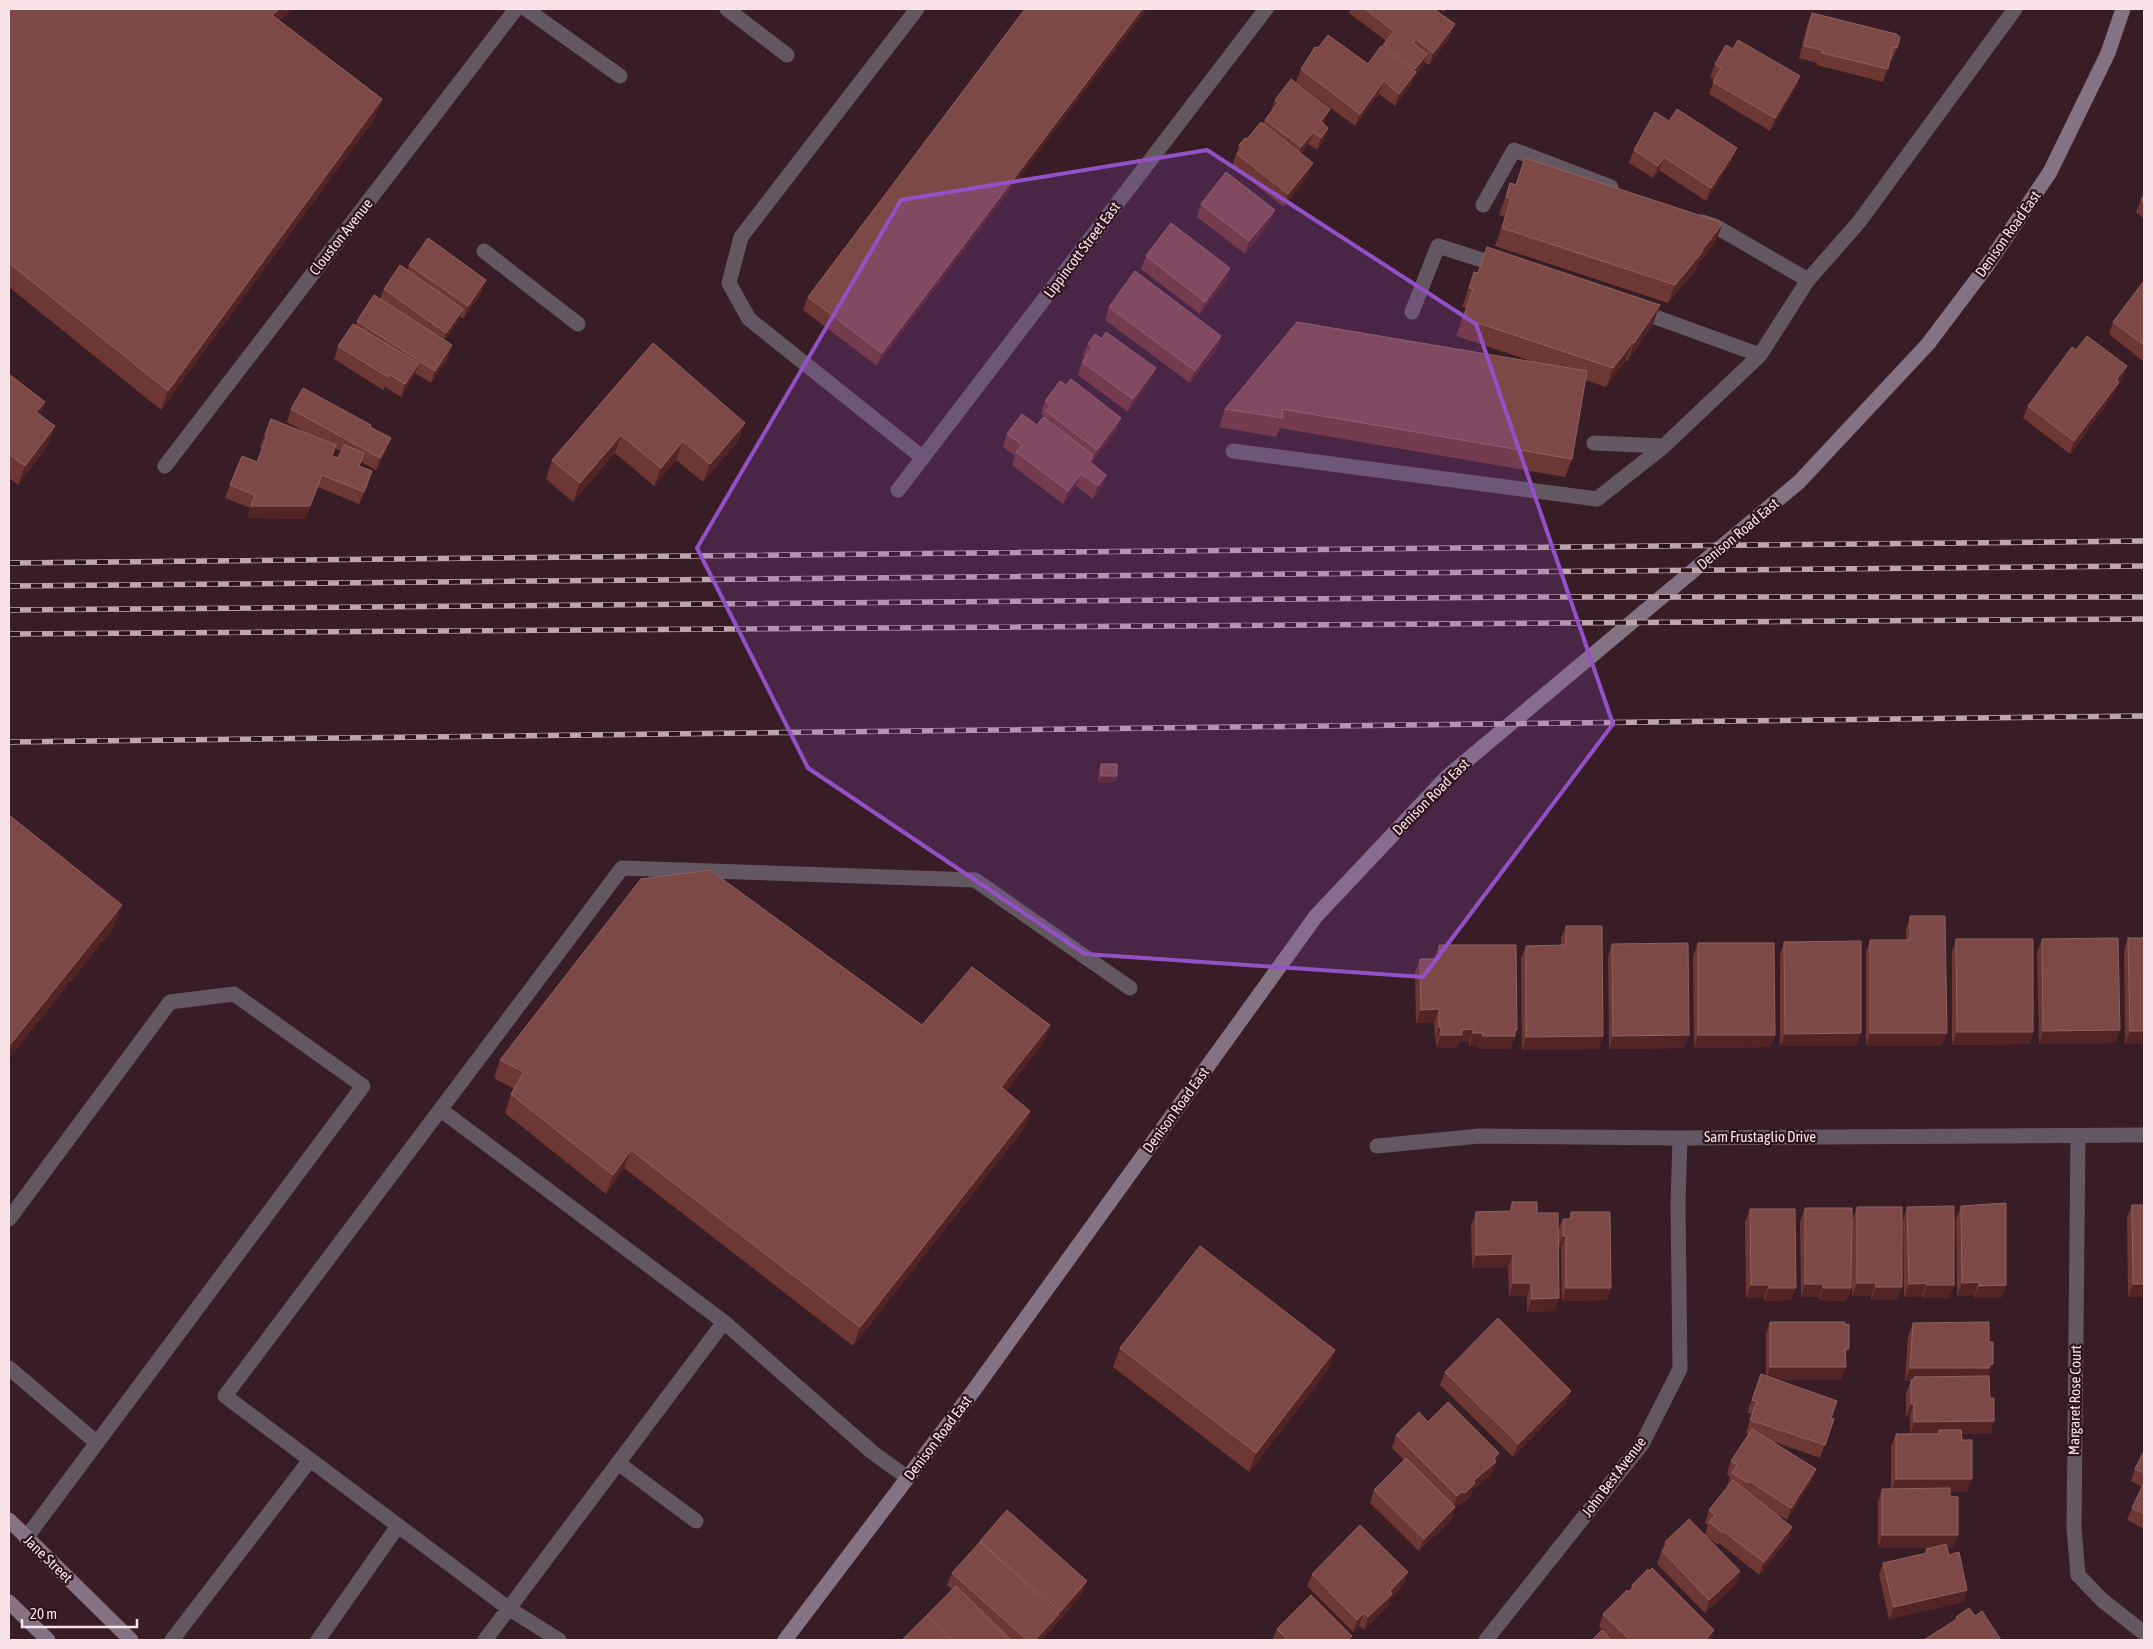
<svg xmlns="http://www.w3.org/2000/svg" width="2153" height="1649" viewBox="0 0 2153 1649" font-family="'Asap Condensed',sans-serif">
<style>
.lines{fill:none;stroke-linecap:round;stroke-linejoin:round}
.lane{stroke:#635862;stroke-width:15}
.street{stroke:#635862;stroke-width:15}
.secondary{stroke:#857383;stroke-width:15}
.rail-casing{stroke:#bda6ad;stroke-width:5.5}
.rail{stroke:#2e121c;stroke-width:4;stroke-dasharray:11;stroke-linecap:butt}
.wall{fill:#6d3733;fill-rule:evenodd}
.shaded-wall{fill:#522425}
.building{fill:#7c4946;stroke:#906260}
.marked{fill:#9451c7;fill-opacity:0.2;stroke:#9451c7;stroke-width:4;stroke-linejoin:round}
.labels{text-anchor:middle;stroke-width:4.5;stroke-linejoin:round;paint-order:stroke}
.street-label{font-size:15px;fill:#f8e3e9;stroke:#2e121c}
</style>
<rect width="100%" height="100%" fill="#381c26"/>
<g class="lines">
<path class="lane" d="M526 9 620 76
M727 9 787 55
M917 9 741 237 729 283 749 319 923 458
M1483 205 1514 150 1611 187
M484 251 578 324
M1636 310 1760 355
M1412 312 1438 246 1501 266
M1594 443 1664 446
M1233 451 1597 499 1664 446 1760 355 1808 280 1715 226 1702 222
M441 1110 724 1322 872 1452 908 1478
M9 1219 170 1002 234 994 363 1086 26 1538
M9 1368 96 1442
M618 1463 696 1521
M172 1640 310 1460
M318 1640 398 1526
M485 1640 724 1322
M559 1640 508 1608 225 1396 622 868 975 880 1130 988"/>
<path class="street" d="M1808 280 1859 222 2015 9
M165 466 516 9
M898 490 1266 9
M2078 1137 2074 1528 2078 1575 2102 1600 2144 1633
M1377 1146 1479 1136 1680 1138 2144 1135
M1486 1640 1642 1444 1680 1369 1678 1204 1680 1138"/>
<path class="secondary" d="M9 1520 131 1640
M9 1602 48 1640
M785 1640 974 1390 1316 916 1448 776 1799 482 1928 344 1986 267 2050 172 2108 53 2123 9"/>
<g class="rail-casing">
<path id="rail" d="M9 563 2144 541
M9 586 2144 566
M9 610 1525 597H2144
M9 634 2144 619
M9 742 2144 716"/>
</g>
<use href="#rail" class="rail"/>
</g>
<path class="wall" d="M9 9H293L279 21 382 99 375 118 161 410 9 287Z
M1025 9 877 366 803 310 808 297Z
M1351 9H1434L1455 24 1450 37 1429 65 1424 62 1422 67 1413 79 1411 85 1395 106 1379 94 1355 126 1296 82 1301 69 1368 64 1382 47 1386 41 1349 13Z
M1439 9H1446L1444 12Z
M1812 13 1897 48 1892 60H1890L1883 82 1817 65V63L1799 58 1807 25Z
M1733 49 1800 76 1795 89 1770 131 1709 94 1714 80 1710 77 1715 64Z
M1275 100 1325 121 1324 124 1328 128 1324 140 1317 150 1308 144 1301 154 1308 175 1284 207 1232 166 1239 145 1247 139 1263 123 1271 111Z
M1634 150 1732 160 1706 201 1659 170 1653 178 1629 163Z
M1525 158 1716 241 1698 264 1696 270 1668 303 1495 246 1505 217 1499 215 1504 201 1510 183 1516 184Z
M2144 195V219L2136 212 2141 200Z
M1201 204 1270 222 1245 254 1197 217Z
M1146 256 1230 268 1226 281 1200 314 1141 269Z
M409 265 486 280 481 293 463 319 460 316 458 321 445 340 448 358 431 383 415 373 401 397 385 387 383 390 334 359 338 346 356 325 357 321 380 299 384 289 407 270Z
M1474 272 1660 305 1653 324 1627 362 1626 360 1606 387 1585 380 1572 459 1565 477 1280 428 1276 437 1219 427 1225 409 1534 362 1456 336 1466 308 1462 307Z
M2144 281V362L2109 334 2113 322Z
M1109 307 1221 336 1217 349 1190 383 1105 320Z
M653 343 745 423 738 441 703 482 676 460 654 486 615 453 573 502 546 479 552 460Z
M1088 344 1151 380 1128 412 1078 375 1082 362 1085 358 1083 356Z
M2076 350 2123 379 2117 386 2114 394 2070 454 2023 418 2028 406Z
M9 374 45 402 40 415 55 426 48 445 18 485 9 478Z
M1066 385 1121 418 1116 431 1092 462 1091 461 1090 463 1106 475 1102 487 1093 499 1076 486 1063 504 1012 465 1015 456 1003 447 1007 434 1037 425 1044 416 1041 414 1045 401Z
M291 409 370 427 386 450 376 470 361 462 360 466 368 484 359 504 318 487 305 519 247 518 250 508 225 498 230 485 257 462 262 448 260 447 271 419 308 434 287 422ZM335 448 341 451 338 458 332 456Z
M1101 764 1117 776 1115 782 1098 783 1099 771Z
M1910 916 1942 1046H1866V952L1870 940H1906V929Z
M1566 926 1603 1036 1598 1049 1522 1050 1521 958 1526 946 1561 945V938Z
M2128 938H2144V1043L2125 1044 2124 951Z
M1956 939 2033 1032 2029 1044 1952 1045V952Z
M2042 939 2116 1043 2039 1044 2037 952Z
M1784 942 1857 1046H1780V954Z
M1698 943 1775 1035 1770 1047 1694 1048 1693 956Z
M1612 944 1689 1035 1684 1048 1609 1049 1608 956Z
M1439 945 1517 1030 1510 1049H1478V1046H1469V1042H1459L1457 1048 1436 1047V1039H1435L1434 1022 1416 1023 1415 972 1420 959H1434Z
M922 1025H1050L1043 1043 1006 1091 1030 1111 1023 1130 853 1346 624 1168 606 1194 505 1113 511 1094 514 1089 494 1078 500 1060Z
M1512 1202 1537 1213 1558 1230 1563 1219H1569L1571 1212 1607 1300 1562 1301 1561 1249H1559V1298L1554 1311 1527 1312V1296H1509L1508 1267 1472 1268 1471 1225 1476 1212 1509 1211Z
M2132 1205 2144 1297H2128L2127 1218Z
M1961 1206 2006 1285 2001 1298H1974V1295L1957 1296 1956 1219Z
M1857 1207 1898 1300H1871V1296H1852V1220Z
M1907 1207 1954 1285 1949 1298H1922V1296L1904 1297 1903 1220Z
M1805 1208 1851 1288 1846 1301 1819 1300V1297H1801L1800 1221Z
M1750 1209 1791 1300 1764 1301V1297L1746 1298 1745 1222Z
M1770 1322 1845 1325 1849 1349 1845 1358 1841 1380H1776L1831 1418 1834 1419 1820 1458 1772 1441 1816 1469 1811 1481 1787 1520 1775 1513 1792 1527 1788 1539 1759 1575 1719 1543 1718 1545 1706 1536 1740 1571 1736 1584 1705 1613 1657 1564 1665 1542 1705 1534 1708 1525 1705 1523 1709 1510 1728 1487 1727 1486 1730 1477 1727 1474 1731 1461 1749 1434 1746 1433 1752 1414 1747 1413 1761 1374 1766 1376V1334Z
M1913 1323 1989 1376 1990 1398 1994 1421 1990 1434H1961L1967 1492H1950L1954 1548H1947L1949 1555 1967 1590 1963 1602 1889 1619 1879 1575 1883 1563 1925 1553 1926 1549 1932 1548H1878V1502L1882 1489H1891V1447L1896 1434H1910V1417H1906V1393L1911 1381H1905L1908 1336Z
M1120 1348 1329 1369 1249 1472 1113 1367Z
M1445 1372 1566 1403 1513 1457 1440 1385Z
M1428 1422 1499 1453 1491 1475 1472 1490 1470 1497 1460 1505H1457L1455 1507 1451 1520 1419 1551 1370 1503 1374 1490 1404 1460 1392 1448 1396 1435Z
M2144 1451V1529L2127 1520 2132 1508 2142 1487 2131 1481 2135 1469Z
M980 1541 1082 1594 1042 1640H902L952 1590 947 1585 952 1573 979 1543Z
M1312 1574 1404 1585 1391 1598 1388 1606 1364 1630 1359 1625 1353 1632 1307 1586Z
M1632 1585 1711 1640H1613L1599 1627 1603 1614 1629 1592Z
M1277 1629 1350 1640H1272Z"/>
<path class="shaded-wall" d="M279 9H293L265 34 272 15Z
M1142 9H1147L877 366 882 353Z
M1455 24 1450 37 1429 65 1433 53Z
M1427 54 1422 67 1413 79 1411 85 1395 106 1399 94 1413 76 1415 69Z
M1800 76 1795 89 1770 131 1775 118Z
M1384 81 1379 94 1355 126 1360 114Z
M382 99 375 118 161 410 168 391Z
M1330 109 1325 121 1316 134 1321 121Z
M1328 128 1324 140 1317 150 1321 138Z
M1313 132 1308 144 1297 160 1301 147Z
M1737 148 1732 160 1706 201 1711 188Z
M1664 157 1659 170 1653 178 1658 166Z
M1313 163 1308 175 1284 207 1288 194Z
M1275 210 1270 222 1245 254 1249 241Z
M1723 223 1716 241 1698 264 1696 270 1668 303 1675 285Z
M1230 268 1226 281 1200 314 1205 302Z
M486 280 481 293 463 319 468 306Z
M1660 305 1653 324 1627 362 1634 343Z
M463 309 458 321 441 346 446 333Z
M1221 336 1217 349 1190 383 1195 371Z
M1633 342 1626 360 1606 387 1613 368Z
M452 345 448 358 431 383 435 371Z
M419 363 414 376 401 397 405 384Z
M2127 366 2123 379 2117 386 2114 394 2070 454 2074 441 2116 380Z
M1156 368 1151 380 1128 412 1133 399Z
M45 402 38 420 36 412Z
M1121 418 1116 431 1092 462 1097 450Z
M745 423 738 441 703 482 710 464Z
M55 426 48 445 18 485 25 466Z
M621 435 615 453 573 502 580 483Z
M391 438 386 450 376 470 380 458Z
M683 441 676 460 654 486 661 468Z
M1081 474 1076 486 1063 504 1068 491Z
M322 475 305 519 247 518 251 506Z
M1106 475 1102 487 1093 499 1098 486Z
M1101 776H1117L1115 782 1098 783Z
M122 905 113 929 9 1059V1046Z
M1439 1009 1434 1022 1416 1023 1421 1010Z
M1050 1025 1043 1043 994 1106 1001 1087Z
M1439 1027H1441L1436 1039H1435Z
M1473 1029 1469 1042H1459L1457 1048 1436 1047 1441 1035 1462 1030Z
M1515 1030H1517L1510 1049H1478L1482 1036Z
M2120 1030 2116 1043 2039 1044 2043 1031Z
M2130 1031H2144V1043L2125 1044Z
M1957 1032H2033L2029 1044 1952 1045Z
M1473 1033H1483L1478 1046H1469Z
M1861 1033 1857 1046H1780L1785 1034Z
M1870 1033H1947L1942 1046H1866Z
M1689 1035 1684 1048 1609 1049 1613 1036Z
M1698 1035H1775L1770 1047 1694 1048Z
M1603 1036 1598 1049 1522 1050 1526 1037Z
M1030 1111 1023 1130 853 1346 860 1327Z
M631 1150 624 1168 606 1194 613 1175Z
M1563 1236H1566L1561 1249H1558Z
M1513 1254 1508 1267 1472 1268 1476 1255Z
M1979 1282 1974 1295 1957 1296 1962 1283Z
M1513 1283H1531L1527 1296H1509Z
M1857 1283H1876L1871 1296H1852Z
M1926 1283 1922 1296 1904 1297 1909 1284Z
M1805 1284H1823L1819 1297H1801Z
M2133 1284H2144V1297H2128Z
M1751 1285H1769L1764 1297 1746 1298Z
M1927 1285H1954L1949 1298H1922Z
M2006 1285 2001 1298H1974L1979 1286Z
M1876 1287H1902L1898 1300H1871Z
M1566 1288H1611L1607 1300 1562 1301Z
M1769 1288H1796L1791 1300 1764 1301Z
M1823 1288H1851L1846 1301 1819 1300Z
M1559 1298 1554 1311 1527 1312 1532 1299Z
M1845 1349H1849L1844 1362Z
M1335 1350 1329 1369 1249 1472 1256 1453Z
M1993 1364 1989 1377H1914L1913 1381H1905L1910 1368Z
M1770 1367H1846L1841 1380H1766Z
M1571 1391 1566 1403 1513 1457 1518 1444Z
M1911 1404H1914L1910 1417H1906Z
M1994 1421 1990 1434H1939V1430L1938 1434 1910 1435 1914 1422Z
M1499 1453 1491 1475 1472 1490 1470 1497 1460 1505H1457L1453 1509 1457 1496Z
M1816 1469 1811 1481 1787 1520 1791 1508Z
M1896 1479H1972L1967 1492H1891Z
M1455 1507 1451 1520 1419 1551 1424 1539Z
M1792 1527 1788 1539 1759 1575 1764 1562Z
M1882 1535H1958L1954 1548H1878Z
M1740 1571 1736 1584 1705 1613 1709 1600Z
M1408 1572 1404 1585 1391 1598 1388 1606 1364 1630 1368 1617 1390 1591Z
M1087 1581 1082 1594 1055 1625 1060 1612Z
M1967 1590 1963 1602 1889 1619 1894 1607Z
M1364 1613 1359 1625 1353 1632 1357 1620Z
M1059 1614 1054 1627 1042 1640H1035Z
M1714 1630 1711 1640H1705Z"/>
<path class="building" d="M9 9H279L272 15 382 99 168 391 9 263Z
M1025 9H1142L882 353 808 297Z
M1365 9H1434L1455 24 1433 53 1416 39 1413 43 1427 54 1415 69 1383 45 1394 31Z
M1812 13 1896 34 1900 37 1897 48 1893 47 1888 69 1822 53V50L1804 46Z
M1328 35 1368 64 1381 46 1416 72 1399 94 1384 81 1360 114 1301 69 1315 47 1318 48Z
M1738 40 1800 76 1775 118 1713 82 1721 68 1715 64 1726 45 1733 49Z
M1291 79 1330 109 1321 121 1328 128 1321 138 1313 132 1301 147 1265 120 1279 102 1275 100Z
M1677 109 1737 148 1711 188 1664 157 1658 166 1634 150 1655 112 1669 121Z
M1261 122 1313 163 1288 194 1237 154 1242 148 1239 145 1245 138 1247 139Z
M1525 158 1723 223 1702 250 1703 251 1675 285 1502 228 1511 198 1506 197 1510 183 1516 185Z
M1226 172 1275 210 1249 241 1201 204Z
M2144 195V202L2141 200Z
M1171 223 1230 268 1205 302 1146 256Z
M428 238 486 280 468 306 409 265Z
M1487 247 1660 305 1634 343 1633 342 1613 368 1463 318 1473 289 1469 288 1474 272 1478 273Z
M400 265 463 309 446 333 384 289Z
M1135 271 1221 336 1195 371 1109 307Z
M2144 281V345L2113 322Z
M374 295 452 345 435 371 357 321Z
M1297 322 1587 371 1572 459 1282 409 1283 418 1225 409Z
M353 324 419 363 405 384 389 374 388 377 338 346Z
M1106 332 1156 368 1133 399 1082 362 1093 347 1088 344 1095 334 1102 339Z
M2087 336 2127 366 2116 380 2119 382 2074 441 2028 406 2072 347 2076 350Z
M653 343 745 423 710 464 683 441 661 468 621 435 580 483 552 460Z
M9 374 45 402 36 412 55 426 25 466 9 454Z
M1071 379 1121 418 1097 450 1046 411 1051 405 1045 401 1060 381 1066 385Z
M303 388 371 425 370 427 391 438 380 458 291 409Z
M1022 414 1037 425 1043 417 1093 455 1089 461 1106 475 1098 486 1081 474 1068 491 1016 452 1022 445 1007 434Z
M271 419 336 445 332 456 338 458 344 445 364 453 359 466 372 471 364 492 322 475 310 506H251L255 495 230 485 242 456 257 462 267 436 265 435Z
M1101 764H1117V776H1101Z
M9 815 122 905 9 1046Z
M710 870 922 1025 972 967 1050 1025 1001 1087 1030 1111 860 1327 631 1150 613 1175 511 1094 524 1072 500 1060 641 879Z
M1910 916H1945L1947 1033H1870V940H1910Z
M1566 926H1602L1603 1036 1526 1037V946L1566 945Z
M2118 938 2120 1030 2043 1031 2042 939Z
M2128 938H2144V1031H2130Z
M1956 939H2033V1032H1957Z
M1861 941V1033L1785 1034 1784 942Z
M1688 943 1689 1035 1613 1036 1612 944Z
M1698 943H1774L1775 1035H1698Z
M1439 945H1516L1517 1030H1515V1036H1482L1483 1033H1473V1029L1462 1030V1035H1441V1027H1439V1009L1421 1010 1420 959H1439Z
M1512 1202H1537V1213H1558L1559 1298 1532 1299 1531 1283H1513V1254L1476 1255V1212L1512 1211Z
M2006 1203V1285L1979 1286V1282L1962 1283 1961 1206Z
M2132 1205H2144V1284H2133Z
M1954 1206V1285H1927L1926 1283 1909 1284 1907 1207Z
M1857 1207H1902V1287H1876V1283H1857Z
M1805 1208H1852L1851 1288H1823V1284H1805Z
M1750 1209H1795L1796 1288H1769V1285H1751Z
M1571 1212H1610L1611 1288H1566V1236H1563V1219H1571Z
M1200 1246 1335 1350 1256 1453 1120 1348Z
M1498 1318 1571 1391 1518 1444 1445 1372Z
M1770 1322H1845V1325L1849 1324V1349H1845L1846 1367H1770Z
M1989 1322V1342H1993V1364L1989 1365V1368H1910L1913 1323Z
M1761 1374 1837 1401 1831 1418 1834 1419 1825 1445 1750 1420 1757 1401 1752 1400Z
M1989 1376 1990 1398H1994V1421L1914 1422V1404H1911V1380H1914V1377Z
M1448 1402 1499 1453 1494 1458 1496 1462 1474 1480V1484L1465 1493 1461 1492 1457 1496 1396 1435 1419 1412 1428 1422Z
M1752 1429 1816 1469 1791 1508 1749 1481 1748 1483 1732 1473 1737 1465 1731 1461Z
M1939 1430H1961L1962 1440H1972V1479H1896V1434H1939Z
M2144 1451V1473L2135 1469Z
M1406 1458 1455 1507 1424 1539 1374 1490Z
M1733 1480 1792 1527 1764 1562 1723 1531 1722 1532 1709 1522 1715 1515 1709 1510Z
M2144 1483V1514L2132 1508Z
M1950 1488V1496L1958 1497V1535H1882V1489Z
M1007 1510 1087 1581 1060 1612 980 1541Z
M1689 1519 1740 1571 1709 1600 1662 1551 1668 1544 1665 1542Z
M1360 1525 1408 1572 1390 1591 1392 1594 1368 1617 1364 1613 1357 1620 1312 1574Z
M980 1542 1059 1614 1035 1640H1027L952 1573Z
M1946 1544 1949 1555 1959 1552 1967 1590 1894 1607 1883 1563 1927 1553 1926 1549Z
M1652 1568 1714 1630 1705 1640H1630L1603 1614 1627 1590 1629 1592 1634 1587 1632 1585 1648 1569 1650 1571Z
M956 1586 1011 1640H953L927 1615Z
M1311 1595 1352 1636 1348 1640H1283L1286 1638 1277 1629Z
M1969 1608 1975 1616 1982 1611 2001 1640H1924L1957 1619 1956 1617Z
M926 1616 951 1640H902Z
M1602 1630 1612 1640H1592Z"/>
<path class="marked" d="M1207 150 1476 324 1613 724 1423 977 1085 954 808 768 697 548 901 200Z"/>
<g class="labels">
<g class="street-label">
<text transform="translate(2008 234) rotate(-55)" y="5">Denison Road East</text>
<text transform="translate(341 237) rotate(-52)" y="5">Clouston Avenue</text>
<text transform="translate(1082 250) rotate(-53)" y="5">Lippincott Street East</text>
<text transform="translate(1738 534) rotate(-40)" y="5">Denison Road East</text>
<text transform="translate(1431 797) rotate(-45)" y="5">Denison Road East</text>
<text transform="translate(1176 1110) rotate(-54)" y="5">Denison Road East</text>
<text x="1760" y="1142">Sam Frustaglio Drive</text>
<text transform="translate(2075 1400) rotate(-89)" y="5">Margaret Rose Court</text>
<text transform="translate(938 1438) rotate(-53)" y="5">Denison Road East</text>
<text transform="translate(1614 1477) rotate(-53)" y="5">John Best Avenue</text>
<text transform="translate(48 1559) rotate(44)" y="5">Jane Street</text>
</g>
</g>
<rect width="2153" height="1649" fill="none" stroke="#f8e3e9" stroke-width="20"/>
<path d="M22 1619v8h115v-8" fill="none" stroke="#f8e3e9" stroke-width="2.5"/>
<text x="30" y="1619" font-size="15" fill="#f8e3e9" stroke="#2e121c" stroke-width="4" paint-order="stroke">20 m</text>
</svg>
